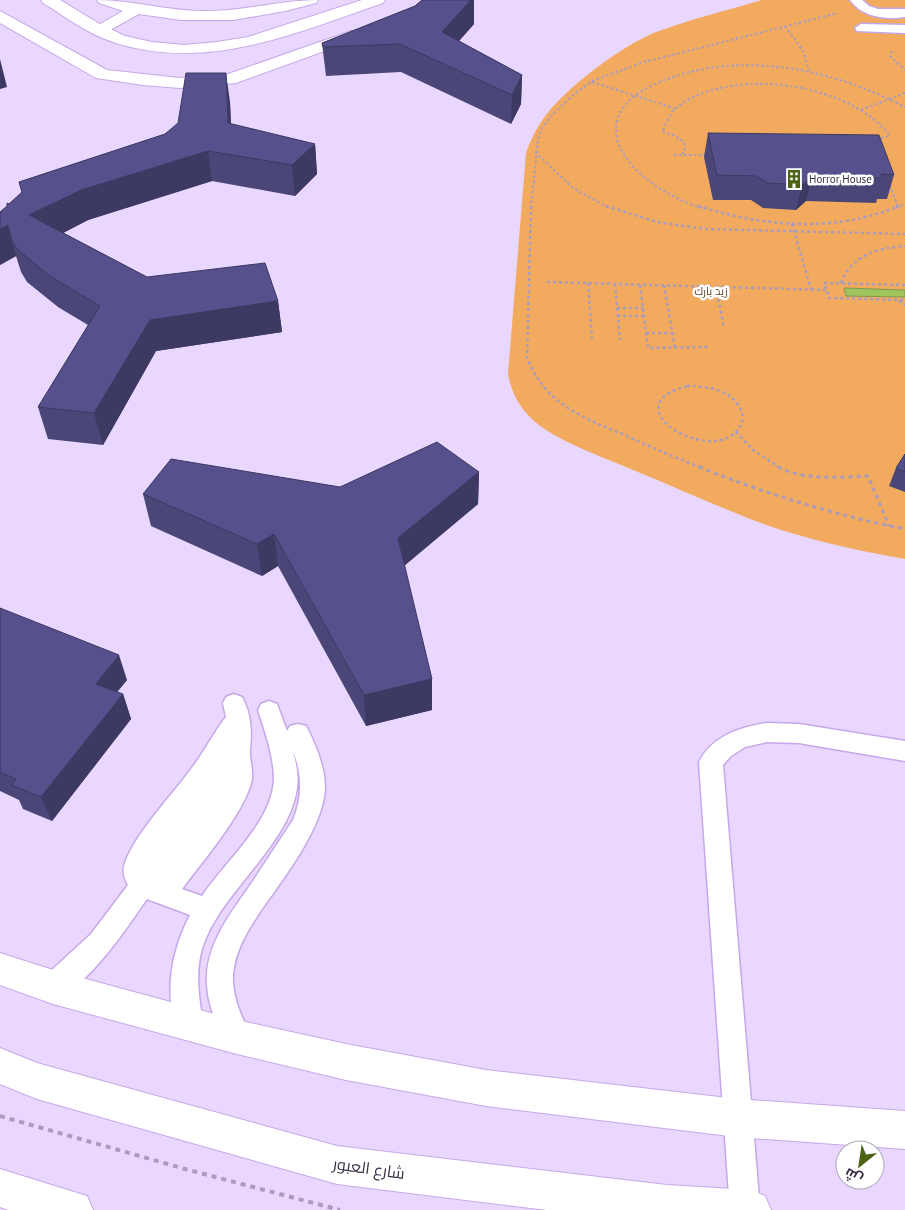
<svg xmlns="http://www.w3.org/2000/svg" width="905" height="1210" viewBox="0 0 905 1210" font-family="'PT Sans',Cairo,sans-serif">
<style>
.green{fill:#f1aa5e}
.water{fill:#9fc45c;stroke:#819756}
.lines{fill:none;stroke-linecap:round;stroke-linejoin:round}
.service-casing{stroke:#c6a8e8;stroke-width:3}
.minor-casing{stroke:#c6a8e8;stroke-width:2}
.tertiary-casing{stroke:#c6a8e8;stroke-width:2}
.path-far3{stroke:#ab9bbd;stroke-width:2;stroke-dasharray:2.5 2.5;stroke-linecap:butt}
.path-far2{stroke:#ab9bbd;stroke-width:2.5;stroke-dasharray:3 3;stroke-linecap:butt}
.path-far1{stroke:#ab9bbd;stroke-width:3;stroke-dasharray:4 4;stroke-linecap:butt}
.path{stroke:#ab9bbd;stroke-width:4;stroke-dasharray:5 5;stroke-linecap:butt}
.service{fill:#fff;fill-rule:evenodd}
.minor{fill:#fff;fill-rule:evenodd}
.tertiary{fill:#fff;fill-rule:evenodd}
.wall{fill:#4a4678}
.shaded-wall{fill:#3c3962}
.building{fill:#56518c;stroke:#3c3962}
.labels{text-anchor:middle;stroke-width:5;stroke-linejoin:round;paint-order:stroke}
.far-poi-label{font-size:11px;fill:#3a2e47;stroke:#fff;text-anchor:start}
.far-park-label{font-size:11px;fill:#60401d;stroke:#fff}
.near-street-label{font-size:16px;fill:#3a2e47;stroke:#fff}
</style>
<rect width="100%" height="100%" fill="#e9d7ff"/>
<path class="green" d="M762 0H905V559C853 550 800 538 750 519 713 504 676 488 638 472 608 459 564 444 539 425 521 411 512 395 508 374L526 153C531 139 537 127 546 115 567 87 625 43 659 31 692 19 728 10 762 0Z"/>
<path class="water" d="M844 288 905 290V297L846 296Z"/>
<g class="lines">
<g class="service-casing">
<path id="service" d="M850 0H862L869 6 878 9H905V17C885 20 862 17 850 0Z
M861 24 905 25V33L857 31 855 28Z
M234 694 242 697C251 714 252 729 250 749 249 758 253 768 252 779 246 811 202 862 182 889L202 896C225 861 274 821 274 777 273 754 265 732 258 710L261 704 269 701 277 704 287 731 290 726 298 724 306 726C316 745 325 767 325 788 324 826 284 878 262 909 248 930 235 950 233 975 232 998 242 1017 251 1037L247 1047 237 1051 227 1047C218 1027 208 1007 207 985 204 945 232 912 253 881 266 861 280 840 293 820 303 796 302 774 293 751 296 763 299 776 297 788 290 842 227 888 206 938 198 956 197 975 199 994 200 1009 205 1022 199 1035L189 1039 179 1035C163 997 171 951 190 915L147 899C125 930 89 986 53 1000L43 996 39 987 43 978 91 934 128 885C124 878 122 871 125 863 135 833 175 792 194 765 206 749 214 732 226 717L223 703 226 697Z
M767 723 799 724 905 741V761L799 743 767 742 745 747 731 756 723 765 760 1210H730L699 762C712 736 740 727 767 723Z"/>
</g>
<g class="minor-casing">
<path id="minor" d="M97 0C134 0 170 12 207 11 245 11 281 0 318 0L316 3 285 11 234 20H181L139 14 101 35 95 33 93 30 95 27 123 11 99 3Z
M0 11 107 70 180 78 228 74 351 31H363L365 34 363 37 236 83 180 88 143 85 96 78 0 23Z
M0 953 53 970 237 1020 346 1044 486 1070 737 1099 905 1111V1149L737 1137 486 1106 346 1080 237 1054 53 1004 0 985Z
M0 1048 37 1063 337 1146 667 1185 751 1190 765 1196 771 1210H547L337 1184 37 1099 0 1084Z
M0 1169 87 1196 93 1210H8L0 1207Z"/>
</g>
<g class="tertiary-casing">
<path id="tertiary" d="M41 0H60L98 23 125 36 152 42 184 45 217 42 248 37 362 0H385L383 3C296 33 205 73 113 42 88 34 66 17 43 3Z"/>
</g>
<path class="path-far3" d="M785 26 803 51 809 71
M892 51 890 56 905 70
M592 82 674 108
M861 110 905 93
M876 139 890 136
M535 152 573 188 609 208
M682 154 685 151 684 142 674 135 662 132C666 125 669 114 675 109 727 65 850 82 890 136
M674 155H706
M890 185 898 208
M531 208 538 139 542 128 551 116 572 96 592 81 644 62 838 13
M702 208C628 185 567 112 673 77 750 51 836 71 905 107
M896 208 905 204"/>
<path class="path-far2" d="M531 206 527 358C546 406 585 418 629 437 653 448 678 459 703 468
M606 206 657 222 705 229 905 234
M698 206C764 227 834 233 899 206
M792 224 811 290
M547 282 826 290
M588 283 592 339
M841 283C852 255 877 248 905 246
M615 284 620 340
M640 285 648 348 708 347
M664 285 675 348
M905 285 824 283 829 298 905 300
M716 287 724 328
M899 301 905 305
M617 308H643
M617 316H644
M646 333H672
M687 386C710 386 739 391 743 418 731 471 625 420 669 393 674 390 681 388 687 386Z
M736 432 752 449 780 468"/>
<path class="path-far1" d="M699 467C767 494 834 515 905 529
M778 467C805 481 839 477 868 476L889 526"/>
<path class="path" d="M0 1116 185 1169 340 1210"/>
<use href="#service" class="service"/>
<use href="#minor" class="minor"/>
<use href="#tertiary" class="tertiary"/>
</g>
<path class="wall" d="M422 0H474V24L459 41 522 75 521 104 511 124 401 72 326 76 322 43 415 6Z
M230 102 231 124 315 144 317 174 295 196 212 181 88 220 63 233 147 277 278 301 282 332 156 351 103 445 48 439 38 407 88 325 58 307 27 282 21 272 16 256 0 265 9 204 22 193 19 182 165 134Z
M708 133 894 175 887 199H877L876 203 806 201 796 210 763 208 751 200H713L704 157Z
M905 454V492L889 486 896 468Z
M479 472 478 504 404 566 432 679V710L366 726 278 566 262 576 151 526 143 494 340 487Z
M0 608 127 680 117 692 123 694 131 719 52 821 23 809 19 800 0 791Z"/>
<path class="shaded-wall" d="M471 0H474V24L442 60V32Z
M0 59 7 87 0 89Z
M226 73 230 102 232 153 228 123Z
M522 75 521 104 511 124 512 95Z
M315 144 317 174 295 196 292 165Z
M208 151 212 181 88 220 38 246 29 215 81 190Z
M812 177 806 201 796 210 802 185Z
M8 225 16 256 0 265V229Z
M278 301 282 332 156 351 103 445 94 413 150 320Z
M479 472 478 504 399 570 398 538Z
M274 534 278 566 262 576 257 544Z
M119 655 127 680 104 708 96 684Z
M432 679V710L366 726 364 695Z
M123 694 131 719 52 821 41 797Z"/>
<path class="building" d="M422 0H471L442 32 522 75 512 95 400 44 323 47 322 43 415 6Z
M186 73H226L228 123 315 144 292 165 208 151 81 190 29 215 147 277 265 263 278 301 150 320 94 413 38 407 100 306 50 276 18 250 12 241 8 225 0 229V212L7 206V203L9 204 22 192 19 182 165 134 178 123Z
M708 133 879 135 894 175 881 174 883 178 812 177 802 185 768 183 756 176 717 175Z
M437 442 479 472 398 538 432 679 364 695 274 534 257 544 143 494 171 459 340 487Z
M905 454V472L896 468Z
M0 608 119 655 96 684 123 694 41 797 12 785 16 779 0 772Z"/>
<defs>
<g id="building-bare" transform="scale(1.5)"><path d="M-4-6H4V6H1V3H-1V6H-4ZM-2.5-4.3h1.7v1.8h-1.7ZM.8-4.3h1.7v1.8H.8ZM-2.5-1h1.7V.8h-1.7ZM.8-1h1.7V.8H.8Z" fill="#4b6413" stroke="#fff" stroke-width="2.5" paint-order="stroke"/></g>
</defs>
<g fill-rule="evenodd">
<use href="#building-bare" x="794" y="179"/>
</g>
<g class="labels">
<g class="far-poi-label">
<text x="809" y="183">Horror House</text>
</g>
<g class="far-park-label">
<text x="711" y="295">زيد بارك</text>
</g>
<g class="near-street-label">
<text transform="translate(369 1168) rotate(8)" y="6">شارع العبور</text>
</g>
</g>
<g transform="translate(860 1165) rotate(210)"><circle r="24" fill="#ffffff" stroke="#b0abb5"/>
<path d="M0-4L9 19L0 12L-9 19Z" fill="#4b6413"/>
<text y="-8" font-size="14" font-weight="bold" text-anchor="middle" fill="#3a2e47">ش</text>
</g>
</svg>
